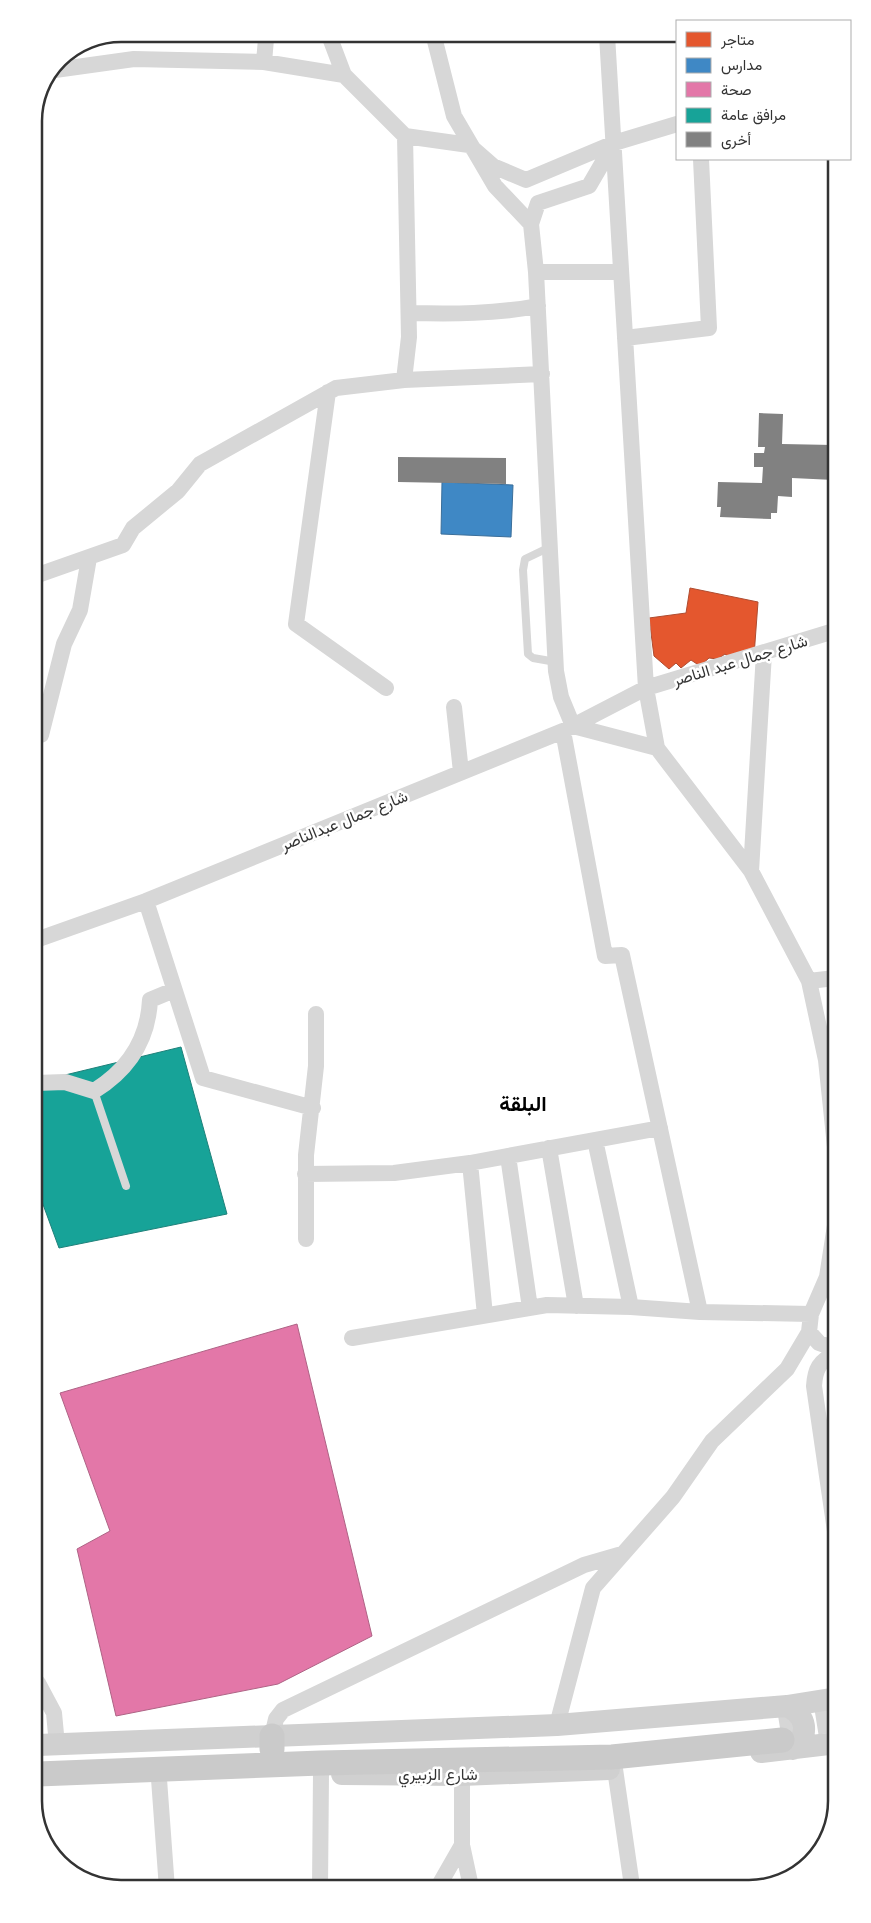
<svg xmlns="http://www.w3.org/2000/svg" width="871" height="1923" viewBox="0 0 871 1923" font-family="Helvetica,Vazirmatn,sans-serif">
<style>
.shops{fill:#e4572e;stroke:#af4c30}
.schools{fill:#3f88c5;stroke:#3b6e99}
.health{fill:#e377a8;stroke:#ae6385}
.public{fill:#17a398;stroke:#1f817a}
.building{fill:#818181}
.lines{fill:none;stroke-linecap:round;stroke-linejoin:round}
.primary-tunnel{stroke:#d6d6d6;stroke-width:25;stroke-dasharray:25 12;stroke-linecap:butt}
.lane{stroke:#d7d7d7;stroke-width:8}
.street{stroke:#d7d7d7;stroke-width:16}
.secondary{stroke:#d0d0d0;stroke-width:22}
.primary{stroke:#cacaca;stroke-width:25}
.labels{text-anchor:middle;stroke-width:5;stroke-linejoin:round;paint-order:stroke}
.street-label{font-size:16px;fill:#333;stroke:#fff}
.district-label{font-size:21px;font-weight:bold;fill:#000;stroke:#fff}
.rim{fill:none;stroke:#333;stroke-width:2.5}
</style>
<rect width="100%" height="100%" fill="#fff"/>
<path class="shops" d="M690 588 758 602 754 656 731 659 725 654 718 659 709 658 700 666 691 660 681 668 676 663 669 669 654 656 649 618 686 613Z"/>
<path class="schools" d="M442 482 513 485 511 537 441 534Z"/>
<path class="health" d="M297 1324 372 1636 278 1684 116 1716 77 1549 110 1531 60 1393Z"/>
<path class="public" d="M181 1047 227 1214 59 1248 37 1188 36 1082Z"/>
<path class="building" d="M759 413 783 414 782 444 833 445 834 480 792 478V497L778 496 777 513H771V519L720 517 721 507H717L718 482 762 483 763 467H754V453H764L765 447H758Z
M398 457 506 458V484L398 482Z"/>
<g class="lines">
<path class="primary-tunnel" d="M780 1728 837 1719"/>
<path class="lane" d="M550 547 525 559 523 570 528 654 533 658 556 662
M94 1091 126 1186"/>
<path class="street" d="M607 35 646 688 657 748 751 871 809 981 826 1060 835 1147
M434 37 454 116 495 186 531 224
M330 38 344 75 405 136 469 145 493 166 526 180 614 143 677 124
M264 62 266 39
M55 70 134 59 264 62 344 75
M536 272H620
M409 313C453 314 495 314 538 306
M625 338 709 328 701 159
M404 380 409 337 405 136
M328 392 296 624 386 688
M35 576 123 545 133 528 178 491 200 464 336 388 404 380 542 374
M454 707 461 772
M573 726 561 697 556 671 536 272 531 224 538 203 589 186 614 143
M573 726 657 748
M563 731 605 956 622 955 700 1312
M41 735 64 644 80 610 89 558
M751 871 764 653
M146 901 203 1078 313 1108
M36 940 146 901 563 731 646 688 834 631
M809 981 835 978
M36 1083 65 1082 94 1091C128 1070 148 1040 150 1000L174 990
M595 1140 631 1307
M549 1148 576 1306
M508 1156 530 1308
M470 1163 485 1315
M305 1174 394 1173 470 1163 660 1128
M306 1239V1155L316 1066V1014
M809 1332 819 1343 836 1349
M352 1338 547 1305 631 1307 700 1312 811 1314
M836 1354C819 1360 815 1370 814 1386L837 1545
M38 1683 54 1713 57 1745
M557 1725 593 1588 673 1497 712 1441 787 1369 809 1332 811 1314 827 1277 836 1219
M272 1736 276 1719 283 1710 584 1565 622 1554
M615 1769 632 1886
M462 1775V1845L471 1887
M159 1779 167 1889
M438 1887 462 1845
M320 1888 321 1774"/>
<path class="secondary" d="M787 1706C807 1716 810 1734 793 1749
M38 1745 557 1725 787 1706 837 1698
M761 1752 837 1743
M342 1774 462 1775 609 1769"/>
<path class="primary" d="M272 1736V1749
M38 1774 321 1763 612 1757 782 1740"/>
</g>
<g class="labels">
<g class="street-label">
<text transform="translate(740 660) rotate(-17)" y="6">شارع جمال عبد الناصر</text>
<text transform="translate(344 820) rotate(-22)" y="6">شارع جمال عبدالناصر</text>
<text x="438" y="1780">شارع الزبيري</text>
</g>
<g class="district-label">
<text x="523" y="1111">البلقة</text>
</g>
</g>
<path d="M0 0H871V1923H0ZM121 42H749A79 79 0 0 1 828 121V1801A79 79 0 0 1 749 1880H121A79 79 0 0 1 42 1801V121A79 79 0 0 1 121 42Z" fill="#fff" fill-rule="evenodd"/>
<path class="rim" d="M121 42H749A79 79 0 0 1 828 121V1801A79 79 0 0 1 749 1880H121A79 79 0 0 1 42 1801V121A79 79 0 0 1 121 42Z"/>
<rect x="676" y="20" width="175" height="140" fill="#ffffff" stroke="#adadad"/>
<rect x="686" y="32" width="25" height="15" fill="#e4572e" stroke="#adadad"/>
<text x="721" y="45" font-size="15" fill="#333333">متاجر</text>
<rect x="686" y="58" width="25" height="15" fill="#3f88c5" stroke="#adadad"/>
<text x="721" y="70" font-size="15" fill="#333333">مدارس</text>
<rect x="686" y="82" width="25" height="15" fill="#e377a8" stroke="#adadad"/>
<text x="721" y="95" font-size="15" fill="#333333">صحة</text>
<rect x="686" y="108" width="25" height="15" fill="#17a398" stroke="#adadad"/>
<text x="721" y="120" font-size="15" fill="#333333">مرافق عامة</text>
<rect x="686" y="132" width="25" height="15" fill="#818181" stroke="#adadad"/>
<text x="721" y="145" font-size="15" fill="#333333">أخرى</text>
</svg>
